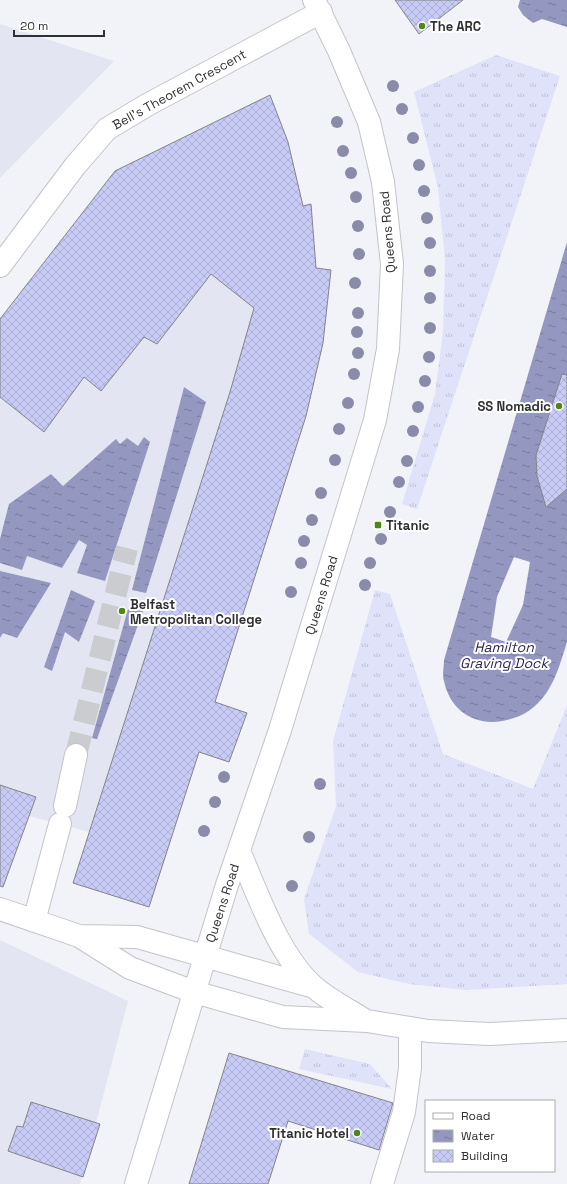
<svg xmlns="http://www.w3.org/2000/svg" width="567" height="1184" viewBox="0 0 567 1184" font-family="'Space Grotesk',sans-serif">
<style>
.built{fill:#e4e5f2}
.grass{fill:url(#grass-tufts)}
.water{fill:url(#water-ripples)}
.pier{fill:#f2f3f8}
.building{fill:url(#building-cross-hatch);stroke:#848489}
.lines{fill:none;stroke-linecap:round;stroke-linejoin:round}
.minor-tunnel{stroke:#cbccd0;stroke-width:22;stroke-dasharray:22 11;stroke-linecap:butt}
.minor-casing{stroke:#c3c3c8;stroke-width:24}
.minor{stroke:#fff;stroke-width:22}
.tree{fill:#8a8aa9}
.poi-dot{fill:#528417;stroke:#fff;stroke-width:1.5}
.labels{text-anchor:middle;stroke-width:4;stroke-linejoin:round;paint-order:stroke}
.poi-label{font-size:13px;font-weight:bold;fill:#2f3032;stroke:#fff;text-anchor:start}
.street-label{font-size:13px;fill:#2f3032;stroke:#fff}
.water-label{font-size:14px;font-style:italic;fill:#282659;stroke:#fff}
</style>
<defs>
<pattern id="grass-tufts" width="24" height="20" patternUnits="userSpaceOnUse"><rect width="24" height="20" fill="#e0e2f9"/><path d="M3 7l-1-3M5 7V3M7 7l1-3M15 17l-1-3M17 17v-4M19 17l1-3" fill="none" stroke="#c0c2d6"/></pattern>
<pattern id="water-ripples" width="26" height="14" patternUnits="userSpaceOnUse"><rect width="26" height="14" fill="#9497bf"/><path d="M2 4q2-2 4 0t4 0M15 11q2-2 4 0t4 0" fill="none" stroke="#797c9c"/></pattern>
<pattern id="building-cross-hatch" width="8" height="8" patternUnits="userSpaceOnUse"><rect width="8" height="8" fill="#c7cbf5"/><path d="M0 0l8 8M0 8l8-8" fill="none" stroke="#abafd2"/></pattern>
</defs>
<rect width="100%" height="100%" fill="#f2f3f8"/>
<path class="built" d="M0 24 114 61 0 178Z
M270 95 288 142 303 205 311 204 316 268 331 270 323 343 306 416 149 907 73 883 89 832 29 816 0 812V319L115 171Z
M0 940 128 1001 80 1184H0Z"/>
<path class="grass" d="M496 55 560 76 417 509 402 504 435 394 443 331 445 260 438 188 414 92Z
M375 590 390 594 443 754 533 789 567 705V984L466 990 409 984 358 972 309 934 304 899 336 806 333 741Z
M305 1049 370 1064 392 1089 299 1069Z"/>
<path class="water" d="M520 0H567V27L542 19 533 23 523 15 518 7Z
M567 242V642C559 667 553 693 530 710 522 716 512 719 502 721 474 726 450 710 444 681 442 675 444 666 444 660Z
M184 387 206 402 146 593 132 590Z
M144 437 150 442 105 581 77 573 87 545 79 540 62 568 27 556 22 570 0 563V539L9 504 51 474 63 486 116 439 120 444 127 438 138 446Z
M0 571 51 583 17 638 3 633 0 638Z
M71 590 95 601 79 642 65 632 52 671 44 667Z
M128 609 143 611 97 739 92 738Z"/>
<path class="pier" d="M514 557 530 562 523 605 506 642 491 637 497 597Z"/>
<path class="building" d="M395 0H463L419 34Z
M270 95 288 142 303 206 311 204 316 268 331 270 323 343 306 416 215 702 247 713 229 762 199 752 149 907 73 883 230 392 254 308 211 274 157 344 144 337 101 391 84 377 44 432 0 397V319L115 171Z
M562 374 567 375V489L546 507 537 476 536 455Z
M0 785 36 797 3 887 0 886Z
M229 1053 393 1103 379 1150 288 1121 268 1184H189Z
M31 1102 100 1124 83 1177 8 1151 17 1126 23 1127Z"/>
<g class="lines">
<path class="minor-tunnel" d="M76 755 127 548"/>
<g class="minor-casing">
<path id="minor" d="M0 266 75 166 107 129 147 105 321 12
M65 806 76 755
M239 851C258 894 278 955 314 987 329 1000 349 1010 366 1021
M0 909 79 936 130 968 194 992 283 1017 367 1021 428 1031 489 1034 567 1030
M34 921 60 824
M79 936 137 937 314 987
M136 1184 227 885 280 730 375 420 388 349 392 264 383 182 369 122 339 51 314 0
M382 1184 404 1112 410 1068V1029"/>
</g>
<use href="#minor" class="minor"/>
</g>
<g class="tree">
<circle cx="393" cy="86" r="6"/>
<circle cx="402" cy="109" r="6"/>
<circle cx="337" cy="122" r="6"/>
<circle cx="413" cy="138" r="6"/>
<circle cx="343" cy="151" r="6"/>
<circle cx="419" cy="165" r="6"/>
<circle cx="351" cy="173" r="6"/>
<circle cx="424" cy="191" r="6"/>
<circle cx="356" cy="197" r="6"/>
<circle cx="427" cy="218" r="6"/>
<circle cx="358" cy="226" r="6"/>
<circle cx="430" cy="243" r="6"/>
<circle cx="359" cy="254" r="6"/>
<circle cx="430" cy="271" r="6"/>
<circle cx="355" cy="283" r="6"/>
<circle cx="430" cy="298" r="6"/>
<circle cx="358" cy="313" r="6"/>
<circle cx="430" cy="328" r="6"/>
<circle cx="357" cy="332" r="6"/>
<circle cx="358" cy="353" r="6"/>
<circle cx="429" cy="357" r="6"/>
<circle cx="354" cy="374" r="6"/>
<circle cx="425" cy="381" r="6"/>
<circle cx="348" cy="403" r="6"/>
<circle cx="418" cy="407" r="6"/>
<circle cx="339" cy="429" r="6"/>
<circle cx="413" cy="431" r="6"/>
<circle cx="335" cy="460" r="6"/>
<circle cx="407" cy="461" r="6"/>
<circle cx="399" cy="482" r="6"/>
<circle cx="321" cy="493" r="6"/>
<circle cx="390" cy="512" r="6"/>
<circle cx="312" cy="520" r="6"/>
<circle cx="381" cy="539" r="6"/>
<circle cx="304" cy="541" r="6"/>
<circle cx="301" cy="563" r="6"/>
<circle cx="370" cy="563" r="6"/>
<circle cx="365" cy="585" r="6"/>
<circle cx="291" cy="592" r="6"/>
<circle cx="224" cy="777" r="6"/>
<circle cx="320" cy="784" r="6"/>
<circle cx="215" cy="802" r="6"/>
<circle cx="204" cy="831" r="6"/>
<circle cx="309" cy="837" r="6"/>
<circle cx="292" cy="886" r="6"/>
</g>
<g class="poi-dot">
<circle cx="422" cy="26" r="4"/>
<circle cx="559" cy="406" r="4"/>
<rect x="374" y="521" width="8" height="8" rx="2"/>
<circle cx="122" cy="611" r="4"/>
<circle cx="357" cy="1133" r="4"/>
</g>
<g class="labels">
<g class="poi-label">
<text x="430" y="31">The ARC</text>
<text x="551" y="411" text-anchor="end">SS Nomadic</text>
<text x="386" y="530">Titanic</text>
<text x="130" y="609">Belfast<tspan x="130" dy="15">Metropolitan College</tspan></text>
<text x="349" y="1138" text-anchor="end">Titanic Hotel</text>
</g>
<g class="street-label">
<text transform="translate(179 89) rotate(-29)" y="5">Bell's Theorem Crescent</text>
<text transform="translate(387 232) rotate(-95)" y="5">Queens Road</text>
<text transform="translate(321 595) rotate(-73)" y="5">Queens Road</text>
<text transform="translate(222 903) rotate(-72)" y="5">Queens Road</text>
</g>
<g class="water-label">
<text x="504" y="652">Hamilton<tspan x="504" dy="16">Graving Dock</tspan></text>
</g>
</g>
<rect x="425" y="1100" width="130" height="72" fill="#ffffff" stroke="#acacad"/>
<rect x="433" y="1113" width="20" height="6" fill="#ffffff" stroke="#acacad"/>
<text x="461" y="1120" font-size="12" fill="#2f3032">Road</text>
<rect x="433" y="1130" width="20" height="12" fill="url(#water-ripples)" stroke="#acacad"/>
<text x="461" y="1140" font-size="12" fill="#2f3032">Water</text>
<rect x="433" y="1150" width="20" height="12" fill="url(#building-cross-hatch)" stroke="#acacad"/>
<text x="461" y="1160" font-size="12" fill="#2f3032">Building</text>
<path d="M14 30v6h90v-6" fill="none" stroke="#2f3032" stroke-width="2"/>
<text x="20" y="30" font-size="12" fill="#2f3032" stroke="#ffffff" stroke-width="3" paint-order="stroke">20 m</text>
</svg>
